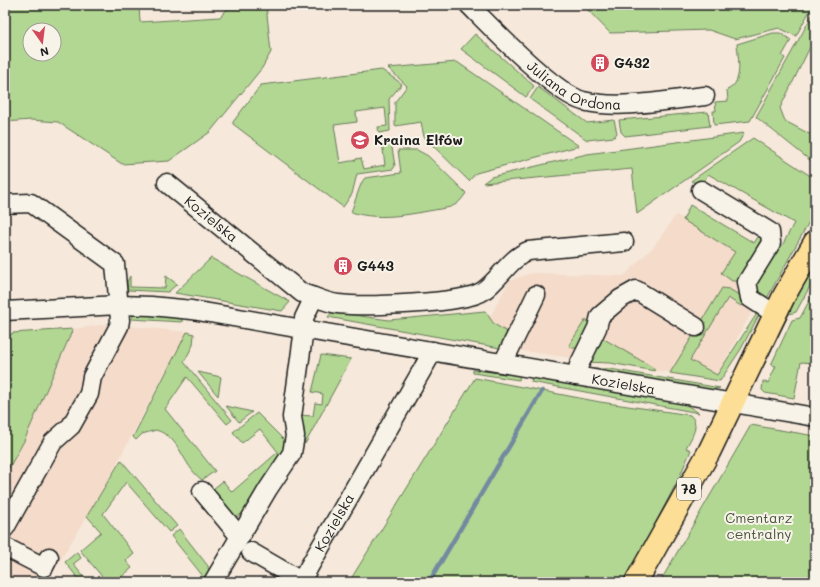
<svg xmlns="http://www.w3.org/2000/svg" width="820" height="587" viewBox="0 0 820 587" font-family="Mali,sans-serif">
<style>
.built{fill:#f4dbca}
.green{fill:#b2d793;stroke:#677a58;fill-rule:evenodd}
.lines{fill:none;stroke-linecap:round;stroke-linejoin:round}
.stream{stroke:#728a9f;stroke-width:4.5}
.minor-casing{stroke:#1c1c1c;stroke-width:21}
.major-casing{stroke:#1c1c1c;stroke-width:25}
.minor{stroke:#f7f3e8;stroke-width:18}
.major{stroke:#fdde96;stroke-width:22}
.labels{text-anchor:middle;stroke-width:4;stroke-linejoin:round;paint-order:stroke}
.shield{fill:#f7f3e8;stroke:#5e5c59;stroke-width:1}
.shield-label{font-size:13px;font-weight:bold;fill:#1c1c1c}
.poi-label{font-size:14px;font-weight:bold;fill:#1c1c1c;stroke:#f7f3e8;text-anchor:start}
.street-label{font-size:14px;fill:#1c1c1c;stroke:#f7f3e8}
.park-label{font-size:14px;fill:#495440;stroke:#f7f3e8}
</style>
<rect width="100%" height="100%" fill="#f6e8da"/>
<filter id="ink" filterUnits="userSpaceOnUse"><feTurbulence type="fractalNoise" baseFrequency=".025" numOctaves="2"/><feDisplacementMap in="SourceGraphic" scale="8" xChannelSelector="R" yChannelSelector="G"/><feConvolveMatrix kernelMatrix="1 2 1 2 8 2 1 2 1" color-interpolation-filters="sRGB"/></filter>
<g filter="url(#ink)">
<path class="built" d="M676 215 776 267 715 379 476 344 509 281 532 273 624 276 654 246Z
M109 324 187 332 102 491 47 582H5V475L24 441 73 329Z"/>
<path class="green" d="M5 5H139L140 22 220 17 231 5H266L271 52 262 68 210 132 169 161 122 164 58 122 31 120 5 122ZM30 30H54V54H30Z
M583 5H813L796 36 779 28 735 39 709 30 610 33Z
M815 10V37L780 108 785 121 815 137V160L811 161 756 117Z
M773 33H780L791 40 782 56 785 58 750 121 714 125 713 111H716L715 102 728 101 727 90C744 83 738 58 737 44Z
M475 34 534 86 526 97 461 49Z
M457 62 579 146 476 173 469 181 424 137 421 122 395 126V102L407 86 388 68Z
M382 70 402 84 389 99 390 131 379 133 378 127 387 126 385 108 356 112 357 122 334 125 340 163 356 160V159L361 158 364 169 385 165 382 142 389 141 391 142 395 166 393 169 357 174 352 194 343 207 233 124V122L261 85Z
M538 87 587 123 614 120 617 133 614 137 587 140 530 99Z
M708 112 710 126 625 136 621 132 619 120Z
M744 133 739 142 637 214 632 169 483 183 491 177 587 154Z
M753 138 815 179V211L766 300 752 287 767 260 782 246 794 223 708 174 701 186 691 181Z
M398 150H417L428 156 466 193C460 202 456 206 446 208 414 213 382 222 351 212 355 203 360 182 365 178L401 173Z
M690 205 754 243 760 234 762 238 739 281H732L721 273 735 252 683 220Z
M211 258 290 302 282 311 175 293Z
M815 258V277L796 312 789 314 764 365H762Z
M130 276V287L165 288 166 276 177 284 168 292 128 290 127 282Z
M722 288 729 289 746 299 741 306 728 298 690 360 717 375 756 315 755 314 758 308 761 311 741 349 720 381 670 373Z
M815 290V363L801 362 794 398 765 393 762 390 763 381 768 383 776 366 771 365 792 320 800 318Z
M485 311 494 324 507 332 500 348 328 317 332 312 389 320Z
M134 314H138L182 317V322L131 319Z
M586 319 590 325 579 348H572L569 345Z
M73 329 24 441 5 475V344L12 333Z
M187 332 194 334 193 345 184 362 232 420 227 424 187 377 165 409 215 471 202 480C181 464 182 438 156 430L142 434 136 440 133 437Z
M604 339 652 367 655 371 610 363 586 362 599 340Z
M321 355 351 359 305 444 304 430 299 415 313 416 315 403 322 404 323 394 312 392Z
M587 369H610L720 388 711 390 700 389Z
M473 370 520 375 519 380 473 373Z
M198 372 221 377 218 396Z
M532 377 685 404 699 413 531 382Z
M475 378 600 402 690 415C701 425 691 438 686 448L691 450 679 478 625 582H349Z
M226 406 252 412 239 422Z
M257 413 287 443C281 458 251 513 236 517L232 515 212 492 213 489 223 481 232 492 278 452 260 429 242 443 233 432Z
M751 425 815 436V582H660Z
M121 460 177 526 169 532 126 482 103 514 134 554 126 561 132 568 115 582H101L104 579 80 550 101 532 87 516Z
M179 529 208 566 209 575 204 582H194L202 575 171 536Z
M77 552 81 558 73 564 88 582H81L65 562Z"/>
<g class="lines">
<path class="stream" d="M429 582 542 391"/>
<g class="minor-casing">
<g id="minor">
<path id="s1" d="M469 5C492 28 554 93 583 101 620 110 667 100 705 96"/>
<path id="s2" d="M167 183 302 293 314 297 304 318V329L292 417 295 436 292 453 268 489 213 582"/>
<path d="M701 190 770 232 771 243 747 282 750 298 775 314"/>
<path d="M5 204 31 203 115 264 120 320 119 326 92 377 89 394 71 426 53 442 5 528"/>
<path d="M314 297C322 300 330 303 338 304 363 307 464 304 483 291 500 279 509 259 528 251L624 242"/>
<path id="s3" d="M5 311 119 305 151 306 192 310 815 417"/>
<path d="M503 363 536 295"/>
<path d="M576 376 579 365 597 328 600 316 620 299 636 290 696 327"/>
<path d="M202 491 240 537"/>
<path d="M5 547 44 567 49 557"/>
<path id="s4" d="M251 552 301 581 433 351"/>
</g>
</g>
<g class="major-casing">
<path id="major" d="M636 582 709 452 784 296 815 242"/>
</g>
<use href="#minor" class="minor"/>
<use href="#major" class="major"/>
</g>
</g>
<defs>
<g id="building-disc" transform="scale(1)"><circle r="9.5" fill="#d1495b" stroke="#f7f3e8"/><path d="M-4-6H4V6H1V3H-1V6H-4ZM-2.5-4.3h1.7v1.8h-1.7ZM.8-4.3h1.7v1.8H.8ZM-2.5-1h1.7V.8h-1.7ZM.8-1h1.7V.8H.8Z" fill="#fff"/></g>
<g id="school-disc" transform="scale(1)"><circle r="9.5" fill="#d1495b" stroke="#f7f3e8"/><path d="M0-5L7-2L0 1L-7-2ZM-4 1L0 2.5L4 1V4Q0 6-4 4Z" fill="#fff"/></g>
</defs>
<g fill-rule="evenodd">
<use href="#building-disc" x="600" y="63"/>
<use href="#school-disc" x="360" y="140"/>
<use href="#building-disc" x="343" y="266"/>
</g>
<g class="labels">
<rect class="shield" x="677" y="478" width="24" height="22" rx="3"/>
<g class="shield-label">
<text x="689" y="494">78</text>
</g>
<g class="poi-label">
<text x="614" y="68">G432</text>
<text x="374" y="145">Kraina Elfów</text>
<text x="357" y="271">G443</text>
</g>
<g class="street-label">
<text dy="5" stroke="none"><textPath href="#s1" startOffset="136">Juliana Ordona</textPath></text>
<text dy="5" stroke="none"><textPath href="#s2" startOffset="57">Kozielska</textPath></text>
<text dy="5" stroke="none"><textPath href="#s3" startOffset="625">Kozielska</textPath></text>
<text dy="5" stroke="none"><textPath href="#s4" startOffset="125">Kozielska</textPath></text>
</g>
<g class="park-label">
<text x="759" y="523">Cmentarz<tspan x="759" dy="16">centralny</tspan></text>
</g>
</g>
<rect width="820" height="587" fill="none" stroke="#f7f3e8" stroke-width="20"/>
<rect x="10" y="10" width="800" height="567" fill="none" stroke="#1c1c1c" stroke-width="1.5" filter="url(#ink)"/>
<g transform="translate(42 42) rotate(166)"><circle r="19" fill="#f7f3e8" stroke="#9f9d96"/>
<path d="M0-3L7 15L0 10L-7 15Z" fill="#d1495b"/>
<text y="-6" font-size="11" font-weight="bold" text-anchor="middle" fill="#1c1c1c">N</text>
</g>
</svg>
